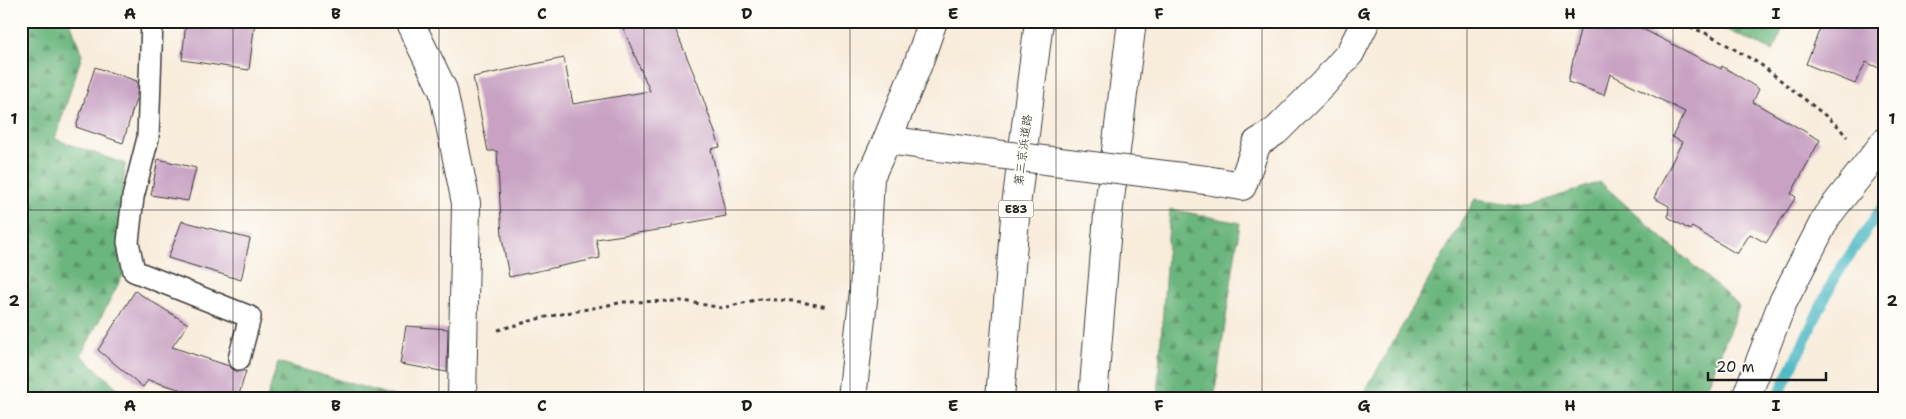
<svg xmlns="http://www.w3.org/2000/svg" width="1906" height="419" viewBox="0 0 1906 419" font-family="'Shantell Sans','Klee One',sans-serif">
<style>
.forest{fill:url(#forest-firs);stroke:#44694d}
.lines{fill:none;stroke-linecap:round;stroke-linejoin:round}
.stream{stroke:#4ab7c4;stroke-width:11}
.building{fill:#c8a1c3}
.service-casing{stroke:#3d3b39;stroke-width:24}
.minor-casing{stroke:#3d3b39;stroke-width:30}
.motorway-casing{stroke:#3d3b39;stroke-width:30}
.path{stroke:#3d3b39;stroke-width:3;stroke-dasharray:4 4;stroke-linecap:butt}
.service{stroke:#fff;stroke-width:21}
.minor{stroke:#fff;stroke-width:28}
.motorway{stroke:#fff;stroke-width:28}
.minor-bridge-casing{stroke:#3d3b39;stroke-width:30;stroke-linecap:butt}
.minor-bridge{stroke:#fff;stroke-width:28}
.grid{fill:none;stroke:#1c1c1c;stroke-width:1;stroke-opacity:0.55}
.labels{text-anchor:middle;stroke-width:4;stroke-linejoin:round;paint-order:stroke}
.shield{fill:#fdfcf7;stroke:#605f5e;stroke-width:1}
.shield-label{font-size:11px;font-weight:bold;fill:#1c1c1c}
.street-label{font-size:12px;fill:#1c1c1c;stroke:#fdfcf7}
.neatline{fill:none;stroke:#1c1c1c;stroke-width:2}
.grid-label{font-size:16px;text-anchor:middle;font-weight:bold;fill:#1c1c1c}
</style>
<defs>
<pattern id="forest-firs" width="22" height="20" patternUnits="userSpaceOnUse" patternTransform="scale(1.25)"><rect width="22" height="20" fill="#6bb67e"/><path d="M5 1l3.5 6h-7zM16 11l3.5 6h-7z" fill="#579366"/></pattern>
</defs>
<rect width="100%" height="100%" fill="#fdfcf7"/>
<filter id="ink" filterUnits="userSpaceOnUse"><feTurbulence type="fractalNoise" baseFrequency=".02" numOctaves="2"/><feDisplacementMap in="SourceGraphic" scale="10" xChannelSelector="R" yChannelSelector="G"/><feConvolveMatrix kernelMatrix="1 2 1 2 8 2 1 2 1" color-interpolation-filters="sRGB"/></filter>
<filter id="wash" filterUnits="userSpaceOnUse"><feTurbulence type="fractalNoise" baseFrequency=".0096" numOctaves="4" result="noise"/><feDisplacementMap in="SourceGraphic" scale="20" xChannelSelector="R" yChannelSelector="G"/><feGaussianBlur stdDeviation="1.12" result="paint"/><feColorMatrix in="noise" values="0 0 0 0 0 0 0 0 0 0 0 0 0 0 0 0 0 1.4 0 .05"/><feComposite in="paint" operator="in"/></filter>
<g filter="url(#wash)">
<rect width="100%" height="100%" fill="#f8ecdb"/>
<path class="forest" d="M21 21H70L82 55 55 139 125 164 118 243 123 275 81 355 125 395 134 398H28L30 172 21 171Z
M1707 21H1786L1773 51Z
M1600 182 1739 306 1703 398H1361L1475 199 1529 206Z
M1170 209 1240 223 1214 398H1157Z
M278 362 400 398H267Z"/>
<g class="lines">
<path class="stream" d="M1777 398 1835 277 1885 203"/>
</g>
<g id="blocks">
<path class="building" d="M186 21H255L249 70 182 60Z
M620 21H672L698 84 720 147 711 149 726 216 672 226V228L596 239 600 258 509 277 502 238 497 151H488L473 77 564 58 573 104 650 91Z
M1582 21H1627L1721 69 1722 66 1759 89 1753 102 1820 140 1791 194 1796 197 1766 243 1750 234 1737 254 1692 227 1690 230 1668 217 1669 206 1654 198 1682 142 1672 137 1685 112 1610 74 1604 95 1568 82Z
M1823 21H1871L1885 28V71L1866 62 1855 84 1806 64Z
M95 67 137 81V95L123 143 76 127Z
M158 159 196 168 188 201 151 195Z
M182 221 250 239 241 280 168 258Z
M135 291 188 324 172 347 229 366 235 371H246L238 398H210L148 380 143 387 98 350Z
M406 326 448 329 447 372 400 364Z"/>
</g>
</g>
<g filter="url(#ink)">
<use href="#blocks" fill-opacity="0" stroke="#3d3b39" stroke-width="1"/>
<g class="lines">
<g class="service-casing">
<path id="service" d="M152 21 148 138 133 197 128 242 134 271 250 317 239 359"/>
</g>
<g class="minor-casing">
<path id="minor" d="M409 21 443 90 466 203 462 398
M887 140 918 64 933 21
M1206 180 1242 186 1257 143 1276 131 1323 84 1350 53 1366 21
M852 398 864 291 870 177 887 140 923 145
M1746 398 1782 304 1827 216 1885 142"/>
</g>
<g class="motorway-casing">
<path id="motorway" d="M1000 398 1016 206 1039 21
M1093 398 1108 215 1132 21"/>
</g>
<path class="path" d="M1675 21 1710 35 1760 64 1836 124 1847 137
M498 330 541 318 624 302 684 301 722 308 760 299 795 301 828 307"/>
<use href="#service" class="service"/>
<use href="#minor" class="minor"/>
<use href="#motorway" class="motorway"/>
<g class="minor-bridge-casing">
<path id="minor-bridge" d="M923 145 1206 180"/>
</g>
<use href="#minor-bridge" class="minor-bridge"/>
</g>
</g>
<path class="grid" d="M233 21V398M439 21V398M644 21V398M850 21V398M1056 21V398M1262 21V398M1467 21V398M1673 21V398M21 210H1885"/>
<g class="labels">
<rect class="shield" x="998.5" y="200.5" width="35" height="17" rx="4"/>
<g class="shield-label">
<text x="1016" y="213">E83</text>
</g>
<g class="street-label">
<text transform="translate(1023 150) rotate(-83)" y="4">第三京浜道路</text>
</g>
</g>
<rect width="1906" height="419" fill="none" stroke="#fdfcf7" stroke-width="55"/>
<path d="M1708 372v8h118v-8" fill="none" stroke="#1c1c1c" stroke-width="2.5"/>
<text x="1716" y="372" font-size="15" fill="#1c1c1c" stroke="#fdfcf7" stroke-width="4" paint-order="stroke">20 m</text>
<rect x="28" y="28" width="1850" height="364" class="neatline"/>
<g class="grid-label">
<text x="130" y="19">A</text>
<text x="336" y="19">B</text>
<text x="542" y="19">C</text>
<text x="747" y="19">D</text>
<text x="953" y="19">E</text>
<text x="1159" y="19">F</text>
<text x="1364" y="19">G</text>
<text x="1570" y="19">H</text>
<text x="1776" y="19">I</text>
<text x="14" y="124">1</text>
<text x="1892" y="124">1</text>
<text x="14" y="306">2</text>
<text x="1892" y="306">2</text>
<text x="130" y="411">A</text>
<text x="336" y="411">B</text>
<text x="542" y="411">C</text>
<text x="747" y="411">D</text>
<text x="953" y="411">E</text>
<text x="1159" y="411">F</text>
<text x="1364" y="411">G</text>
<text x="1570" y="411">H</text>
<text x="1776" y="411">I</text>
</g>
</svg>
